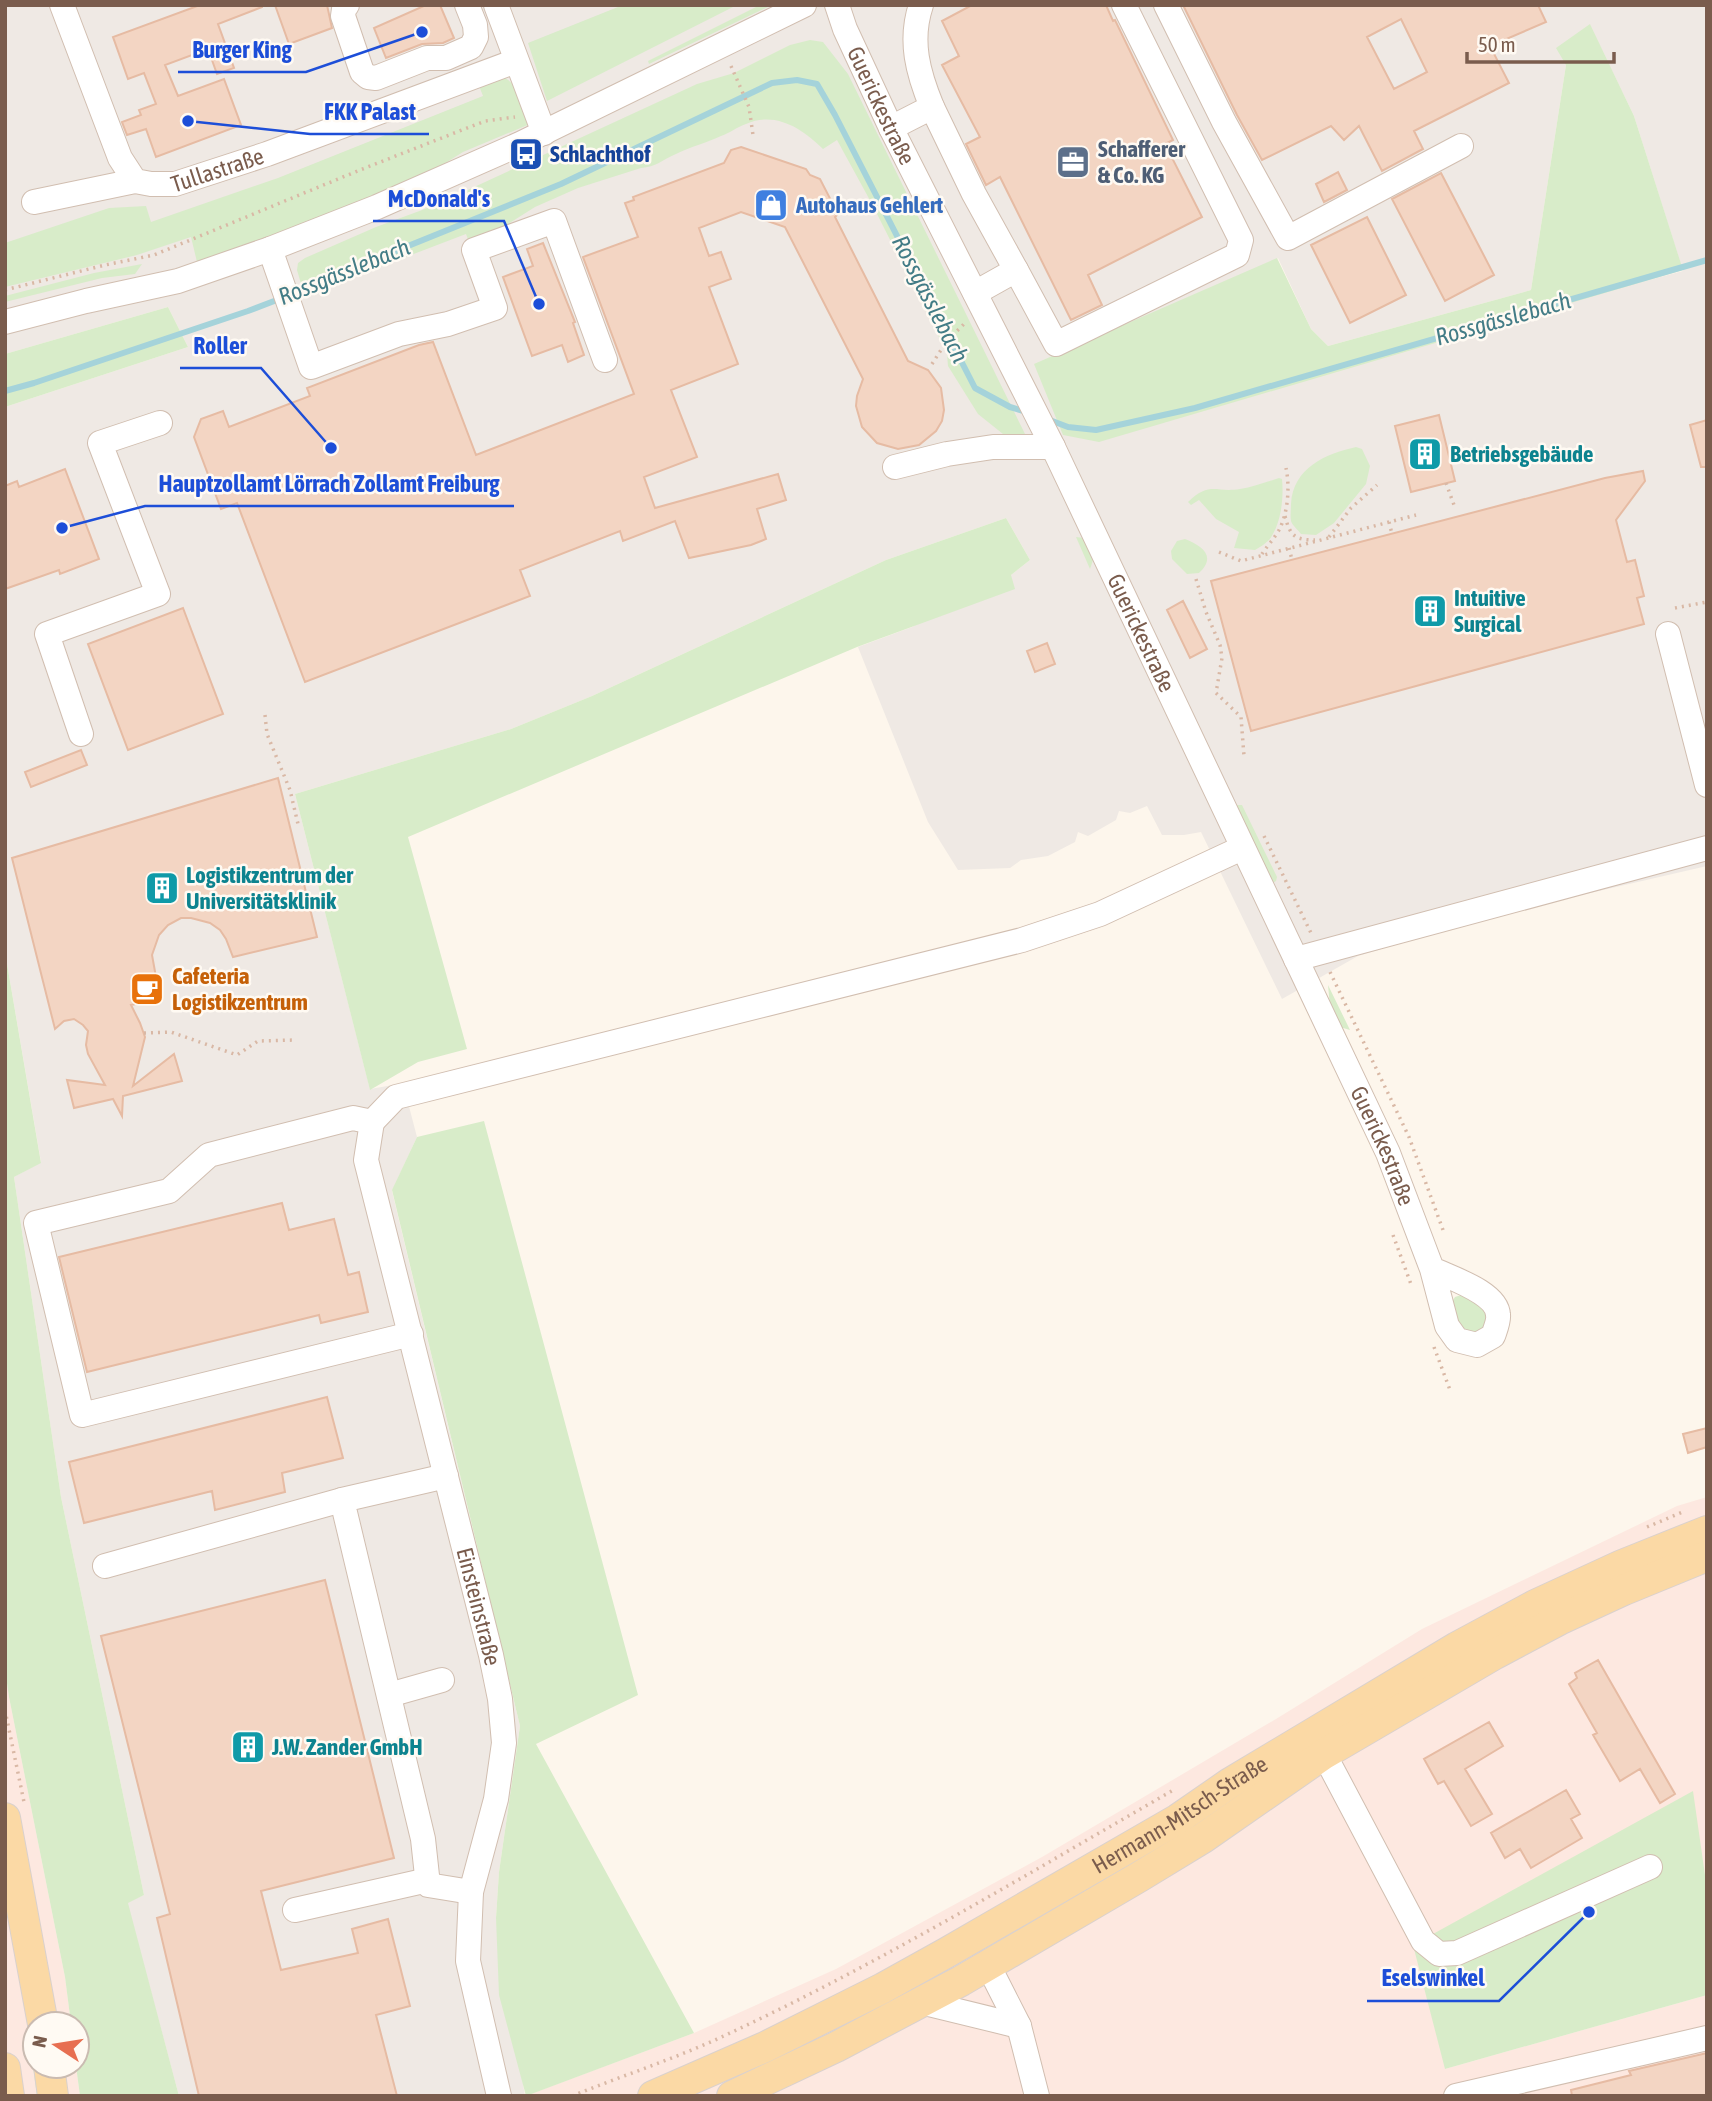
<svg xmlns="http://www.w3.org/2000/svg" width="1712" height="2101" viewBox="0 0 1712 2101" font-family="'Asap Condensed',sans-serif">
<style>
.commercial{fill:#fde8e0}
.industrial{fill:#efe9e4;fill-rule:evenodd}
.green{fill:#d8ecc9}
.lines{fill:none;stroke-linecap:round;stroke-linejoin:round}
.stream{stroke:#a5d3da;stroke-width:6}
.building{fill:#f3d5c3;stroke:#e6bba3;stroke-width:2;fill-rule:evenodd}
.minor-casing{stroke:#d1beb0;stroke-width:26}
.major-casing{stroke:#dad1cd;stroke-width:32}
.path{stroke:#d9b8a5;stroke-width:3.5;stroke-dasharray:2 5;stroke-linecap:butt}
.minor{stroke:#fff;stroke-width:24}
.major{stroke:#fbd9a5;stroke-width:30}
.labels{text-anchor:middle;stroke-width:5;stroke-linejoin:round;paint-order:stroke}
.street-label{font-size:23px;fill:#7a5c4d;stroke:#fffaf3}
.service-label{font-size:23px;font-weight:bold;fill:#4e5e75;stroke:#fffaf3;text-anchor:start}
.transit-label{font-size:23px;font-weight:bold;fill:#164399;stroke:#fffaf3;text-anchor:start}
.shop-label{font-size:23px;font-weight:bold;fill:#366cbe;stroke:#fffaf3;text-anchor:start}
.culture-label{font-size:23px;font-weight:bold;fill:#0d838f;stroke:#fffaf3;text-anchor:start}
.food-label{font-size:23px;font-weight:bold;fill:#c56008;stroke:#fffaf3;text-anchor:start}
.water-label{font-size:24px;font-style:italic;fill:#437c86;stroke:#fffaf3}
.leader{fill:none;stroke:#1d4ed8;stroke-width:2.5}
.callout-dot{fill:#1d4ed8;stroke:#fffaf3;stroke-width:2.5}
.callout-label{font-size:24px;text-anchor:middle;font-weight:bold;fill:#1d4ed8;stroke:#fffaf3;stroke-width:5;stroke-linejoin:round;paint-order:stroke}
</style>
<rect width="100%" height="100%" fill="#fdf6ec"/>
<path class="commercial" d="M1707 1497V1889L1692 1792 1445 2069 1707 1995V2096H525L694 2033 836 1969 1042 1857 1276 1719 1422 1629 1677 1506Z
M5 1670 9 1697 65 1977 71 2024H35V2066H76L80 2096H5Z"/>
<path class="industrial" d="M5 5H1707V866L1495 915 1358 956 1282 999 1201 832 1184 835H1162L1147 806 1130 813 1119 811 1116 820 1088 836 1078 832 1075 842 1048 856 1021 860 1010 868 958 870 928 822 858 647 912 627 1011 575 1030 560 1006 518 886 560 592 696 511 729 295 794 370 1089 399 1084 406 1095 417 1137 392 1191 520 1726 499 1872 496 1918 525 2096H179L127 1902 144 1895 61 1497 14 1177 41 1162 5 952V407L188 347 168 307 5 354ZM1590 25 1634 116 1683 271 1063 435 1278 258 1311 329 1328 346 1531 290 1566 65Z"/>
<path class="green" d="M623 5H737L547 101 528 43Z
M760 5H772L649 64 648 61Z
M1590 24 1634 116 1683 270 1099 442 1063 435 1034 364 1277 258 1311 329 1328 346 1531 290 1566 65 1556 48Z
M810 40 823 42 848 74 1025 434 1014 439 1003 434 978 414 948 366 946 342 941 341 872 204 837 140 823 149C802 128 775 111 746 124 737 127 730 133 721 136 706 143 690 147 676 154 662 160 656 167 641 168L578 188 535 207 471 247 466 234 309 294H304L297 270 298 263 305 258 376 227 433 206 697 84 734 73 790 45Z
M500 75C521 85 523 104 530 124L463 152 426 175 284 237 197 262 191 237 137 255 5 287V243L109 208 146 206 151 222 278 178 483 96 477 81Z
M142 264 135 274 102 278 5 302V296L94 273Z
M168 307 188 347 5 407V354Z
M1356 447 1362 449 1370 466 1366 484 1334 523 1316 535 1301 534C1298 530 1292 525 1291 521 1290 516 1291 509 1291 504 1293 468 1325 454 1356 447Z
M1279 478 1282 479C1284 498 1281 525 1269 540 1265 544 1260 547 1255 550L1234 548 1239 532 1216 519 1199 500 1191 505 1188 502C1210 481 1215 493 1240 489 1253 487 1266 482 1279 478Z
M1006 518 1030 560 1011 575 1015 589 857 647 408 837 467 1049 418 1062 370 1090 295 794 511 729 592 696 886 560Z
M1076 537 1084 538 1093 560 1090 569Z
M1185 539C1202 546 1217 556 1199 573L1187 574 1172 559 1171 551 1177 541Z
M1238 805H1242L1277 877 1276 881 1271 884 1234 807Z
M5 952 41 1163 14 1177 61 1497 144 1895 128 1903 179 2096H80L76 2066 77 2024H71L65 1977 9 1697 5 1670Z
M1328 985 1350 1030 1340 1027 1330 1007Z
M484 1121 638 1695 536 1744 694 2033 526 2096 499 1995 496 1918 499 1872 520 1726 392 1190 417 1137Z
M1461 1295 1483 1305 1488 1312 1485 1328 1470 1333 1459 1324 1452 1302 1455 1297Z
M1693 1791 1707 1889V1995L1445 2069 1413 1945Z
M26 1978 35 2040V2066L43 2096H37L21 1980Z"/>
<g class="lines">
<path class="stream" d="M292 293 561 184 772 83 797 80 817 84 835 115 975 388 1010 407 1027 412
M5 391 34 383 248 311 282 298
M1047 419 1068 427 1096 430 1195 408 1707 260"/>
</g>
<path class="building" d="M200 5H262V7L218 24 234 68 217 74 208 49 165 65 178 96 224 79 241 125 156 157 146 129 127 135 122 122 141 115 139 110 156 104 144 73 128 79 113 37Z
M275 5H327L332 28 289 44Z
M426 5H440L454 38 443 43 422 44 386 58 374 28Z
M972 5H1106L1113 21 1115 20 1173 140 1165 144 1202 217 1088 275 1102 305 1071 320 1000 177 986 185 966 144 980 137 942 65 959 56 942 21Z
M1183 5H1538L1546 22 1490 46 1509 83 1414 131 1423 149 1382 171 1359 126 1344 140 1331 126 1262 160 1237 115ZM1401 19 1427 72 1394 89 1367 37Z
M741 147 806 169 810 175 820 179 838 214 835 217 908 361 928 370 941 388 944 410 942 421 936 431 919 445 898 449 877 443 862 427 856 406 857 396 863 379 785 227 741 212 699 228 709 256 721 252 731 279 709 287 738 364 671 390 697 457 644 477 655 508 778 474 786 500 757 509 766 539 751 545 689 558 675 521 623 541 620 531 520 570 530 596 305 682 237 503 221 509 194 437 201 419 223 411 229 427 310 396 307 388 419 345 433 342 476 455 634 394 583 257 638 237 625 203 634 200 633 197 724 163 731 150Z
M1338 172 1347 190 1324 202 1316 184Z
M1441 173 1494 275 1445 301 1392 199Z
M1367 217 1406 295 1350 323 1311 245Z
M543 243 575 322 573 323 584 355 568 362 562 345 532 356 503 277 533 266 527 249Z
M1439 415 1455 481 1411 492 1395 426Z
M1707 420V467H1701L1690 425Z
M65 469 99 559 60 574 59 570 5 589V486L17 481 19 487Z
M1643 471 1645 481 1616 520 1627 562 1635 560 1644 596 1637 598 1644 624 1251 731 1211 581 1605 478Z
M1183 601 1207 649 1190 658 1167 610Z
M183 608 223 714 128 750 88 644Z
M1047 643 1055 664 1035 672 1027 651Z
M81 750 87 765 31 787 25 772Z
M278 778 317 937 233 957 226 939 220 930 210 923 191 918H181L168 925 159 935 152 955 160 999 131 1005 140 1023 145 1037 133 1086 174 1054 182 1081 123 1096 122 1116 113 1099 74 1108 67 1080 105 1085 88 1054 86 1045 88 1031 83 1025 74 1019 64 1021 55 1029 12 858Z
M282 1203 289 1230 334 1219 348 1275 359 1272 368 1312 321 1323 319 1315 87 1372 59 1257Z
M327 1397 343 1458 282 1473 285 1492 215 1510 212 1491 84 1523 69 1462Z
M1707 1428V1447L1688 1453 1683 1434Z
M325 1580 394 1858 261 1891 281 1970 358 1953 352 1929 388 1919 410 2006 376 2015 397 2096H199L157 1918 170 1914 101 1636Z
M1598 1660 1675 1794 1660 1803 1640 1769 1620 1781 1593 1735 1597 1733 1569 1684 1577 1678 1575 1673Z
M1489 1722 1503 1746 1465 1769 1492 1814 1471 1826 1444 1781 1438 1784 1424 1759Z
M1566 1790 1580 1814 1571 1819 1582 1838 1531 1868 1520 1849 1505 1858 1491 1833Z
M1707 2053V2096H1572L1571 2090 1631 2075 1629 2071Z"/>
<g class="lines">
<g class="minor-casing">
<g id="minor">
<path id="s1" d="M62 5 120 158 135 181 151 184H175L267 154 516 61"/>
<path d="M347 5 344 9 343 16 362 72 368 77 376 78 427 58H446L471 47 476 37 475 25 467 5"/>
<path d="M496 5 544 133"/>
<path id="s2" d="M837 5 845 29 891 128 1053 447 1388 1153 1432 1269 1447 1326 1457 1340 1477 1345 1493 1336C1495 1330 1499 1321 1498 1315 1497 1292 1450 1278 1432 1269"/>
<path d="M921 5C909 41 918 73 932 107"/>
<path d="M1166 5 1224 122 1288 238 1461 146"/>
<path d="M891 128 932 107 974 194 1016 270 975 293"/>
<path d="M34 202 135 181"/>
<path d="M270 249 311 367 399 334 448 324 495 308 474 250 554 221 605 360"/>
<path d="M1016 270 1056 344 1237 255 1241 240 1124 5"/>
<path d="M5 322 86 301 178 281 270 249 377 207 520 144 804 5"/>
<path d="M895 467 947 454 993 447H1053"/>
<path d="M1668 634 1707 785"/>
<path d="M81 734 47 634 158 594 100 443 160 423"/>
<path d="M1296 959 1707 848"/>
<path id="s3" d="M372 1122 366 1160 491 1655 500 1699 504 1743 496 1799 471 1892 468 1961 499 2096"/>
<path d="M372 1122 396 1097 1022 940 1100 914 1242 848"/>
<path d="M372 1122 353 1118 209 1155 169 1191 36 1223 82 1415 411 1334"/>
<path d="M446 1476 342 1500 423 1839 428 1885 471 1892"/>
<path d="M105 1566 342 1500"/>
<path d="M389 1695 442 1680"/>
<path d="M1324 1754 1423 1941 1439 1954 1457 1953 1650 1867"/>
<path d="M295 1910 428 1880"/>
<path d="M988 1965 1019 2026 1037 2096"/>
<path d="M921 2002 1019 2026"/>
<path d="M1456 2096 1707 2038"/>
</g>
</g>
<g class="major-casing">
<g id="major">
<path d="M5 1818 43 2024"/>
<path d="M49 2066 53 2096"/>
<path d="M5 2068 9 2096"/>
<path id="s4" d="M653 2096 765 2047 883 1988 946 1953 1178 1819 1230 1783 1457 1647 1535 1605 1622 1565 1707 1531"/>
<path d="M732 2096 836 2047 961 1981 1139 1877 1203 1838 1324 1754 1495 1654 1559 1620 1624 1590 1707 1556"/>
</g>
</g>
<path class="path" d="M731 66 749 107 753 135
M5 290 105 265 154 255 360 170 485 121 515 117
M932 364 946 342 966 322
M1446 483 1454 505
M1285 516C1290 536 1295 540 1315 540
M1389 522 1392 534
M1329 537 1351 508 1377 485
M1289 548 1292 560
M1219 552 1241 561 1416 515
M1262 554C1267 546 1274 539 1279 530 1288 513 1290 487 1286 468
M1196 579 1206 612 1220 645 1222 658 1216 693 1241 717 1244 756
M1675 608 1707 602
M265 715 267 734 290 790 298 824
M1264 836 1311 933
M1330 972 1409 1137 1443 1230
M144 1033 171 1032 237 1055 258 1041 295 1040
M1393 1235 1412 1287
M1434 1347 1450 1390
M1647 1527 1685 1511
M5 1710 24 1802
M572 2096C619 2077 668 2061 715 2040 874 1967 1024 1876 1175 1789"/>
<use href="#minor" class="minor"/>
<use href="#major" class="major"/>
</g>
<defs>
<g id="bus-square" transform="scale(1.75)"><rect x="-9" y="-9" width="18" height="18" rx="4" fill="#1a4fb4" stroke="#fffaf3"/><path d="M-5-6H5V4H4V6H2V4H-2V6H-4V4H-5ZM-3.5-4V0h7V-4ZM-3.5 1.2v1.5H-2V1.2ZM2 1.2v1.5H3.5V1.2Z" fill="#fff"/></g>
<g id="office-square" transform="scale(1.75)"><rect x="-9" y="-9" width="18" height="18" rx="4" fill="#5c6f8a" stroke="#fffaf3"/><path d="M-6-3h4V-5.5h4V-3h4V5H-6ZM-1-4.5V-3h2v-1.5ZM-6 0V1H6V0Z" fill="#fff"/></g>
<g id="shop-square" transform="scale(1.75)"><rect x="-9" y="-9" width="18" height="18" rx="4" fill="#3f7fe0" stroke="#fffaf3"/><path d="M-5-2.5h2.3a2.7 3.5 0 0 1 5.4 0H5L5.5 6h-11ZM-1.5-2.5h3a1.5 2.3 0 0 0-3 0Z" fill="#fff"/></g>
<g id="building-square" transform="scale(1.75)"><rect x="-9" y="-9" width="18" height="18" rx="4" fill="#0f9aa8" stroke="#fffaf3"/><path d="M-4-6H4V6H1V3H-1V6H-4ZM-2.5-4.3h1.7v1.8h-1.7ZM.8-4.3h1.7v1.8H.8ZM-2.5-1h1.7V.8h-1.7ZM.8-1h1.7V.8H.8Z" fill="#fff"/></g>
<g id="cafe-square" transform="scale(1.75)"><rect x="-9" y="-9" width="18" height="18" rx="4" fill="#e8710a" stroke="#fffaf3"/><path d="M-5.5-4.5H6V0H3Q3 3.5 0 3.5H-2.5Q-5.5 3.5-5.5 0ZM3-3.2v2h1.7v-2ZM-6 4.5H4V6H-6Z" fill="#fff"/></g>
</defs>
<g fill-rule="evenodd">
<use href="#bus-square" x="526" y="154"/>
<use href="#office-square" x="1073" y="162"/>
<use href="#shop-square" x="771" y="205"/>
<use href="#building-square" x="1425" y="454"/>
<use href="#building-square" x="1430" y="611"/>
<use href="#building-square" x="162" y="888"/>
<use href="#cafe-square" x="147" y="989"/>
<use href="#building-square" x="248" y="1747"/>
</g>
<g class="labels">
<g class="street-label">
<text dy="8" stroke="none"><textPath href="#s2" startOffset="110">Guerickestraße</textPath></text>
<text dy="8" stroke="none"><textPath href="#s1" startOffset="276">Tullastraße</textPath></text>
<text dy="8" stroke="none"><textPath href="#s2" startOffset="698">Guerickestraße</textPath></text>
<text dy="8" stroke="none"><textPath href="#s2" startOffset="1265">Guerickestraße</textPath></text>
<text dy="8" stroke="none"><textPath href="#s3" startOffset="499">Einsteinstraße</textPath></text>
<text dy="8" stroke="none"><textPath href="#s4" startOffset="598">Hermann-Mitsch-Straße</textPath></text>
</g>
<g class="service-label">
<text x="1098" y="157">Schafferer<tspan x="1098" dy="26">&amp; Co. KG</tspan></text>
</g>
<g class="transit-label">
<text x="550" y="162">Schlachthof</text>
</g>
<g class="shop-label">
<text x="796" y="213">Autohaus Gehlert</text>
</g>
<g class="culture-label">
<text x="1450" y="462">Betriebsgebäude</text>
<text x="1454" y="606">Intuitive<tspan x="1454" dy="26">Surgical</tspan></text>
<text x="186" y="883">Logistikzentrum der<tspan x="186" dy="26">Universitätsklinik</tspan></text>
<text x="272" y="1755">J.W. Zander GmbH</text>
</g>
<g class="food-label">
<text x="172" y="984">Cafeteria<tspan x="172" dy="26">Logistikzentrum</tspan></text>
</g>
<g class="water-label">
<text transform="translate(344 272) rotate(-22)" y="8">Rossgässlebach</text>
<text transform="translate(930 299) rotate(63)" y="8">Rossgässlebach</text>
<text transform="translate(1503 319) rotate(-16)" y="8">Rossgässlebach</text>
</g>
</g>
<path class="leader" d="M422 32L306 72H178M188 121L310 134H429M539 304L504 221H373M331 448L261 368H180M62 528L145 506H514M1589 1912L1499 2001H1367"/>
<g class="callout-dot">
<circle cx="422" cy="32" r="7"/>
<circle cx="188" cy="121" r="7"/>
<circle cx="539" cy="304" r="7"/>
<circle cx="331" cy="448" r="7"/>
<circle cx="62" cy="528" r="7"/>
<circle cx="1589" cy="1912" r="7"/>
</g>
<g class="callout-label">
<text x="242" y="58">Burger King</text>
<text x="370" y="120">FKK Palast</text>
<text x="439" y="207">McDonald's</text>
<text x="220" y="354">Roller</text>
<text x="329" y="492">Hauptzollamt Lörrach Zollamt Freiburg</text>
<text x="1433" y="1986">Eselswinkel</text>
</g>
<rect width="1712" height="2101" fill="none" stroke="#7a5c4d" stroke-width="14"/>
<g transform="translate(56 2045) rotate(282)"><circle r="33" fill="#fffaf3" stroke="#cabbb1" stroke-width="2"/>
<path d="M0-5L12 26L0 18L-12 26Z" fill="#e76f51"/>
<text y="-10" font-size="19" font-weight="bold" text-anchor="middle" fill="#7a5c4d">N</text>
</g>
<path d="M1467 52v10h147v-10" fill="none" stroke="#7a5c4d" stroke-width="3.5"/>
<text x="1478" y="52" font-size="21" fill="#7a5c4d" stroke="#fffaf3" stroke-width="5" paint-order="stroke">50 m</text>
</svg>
